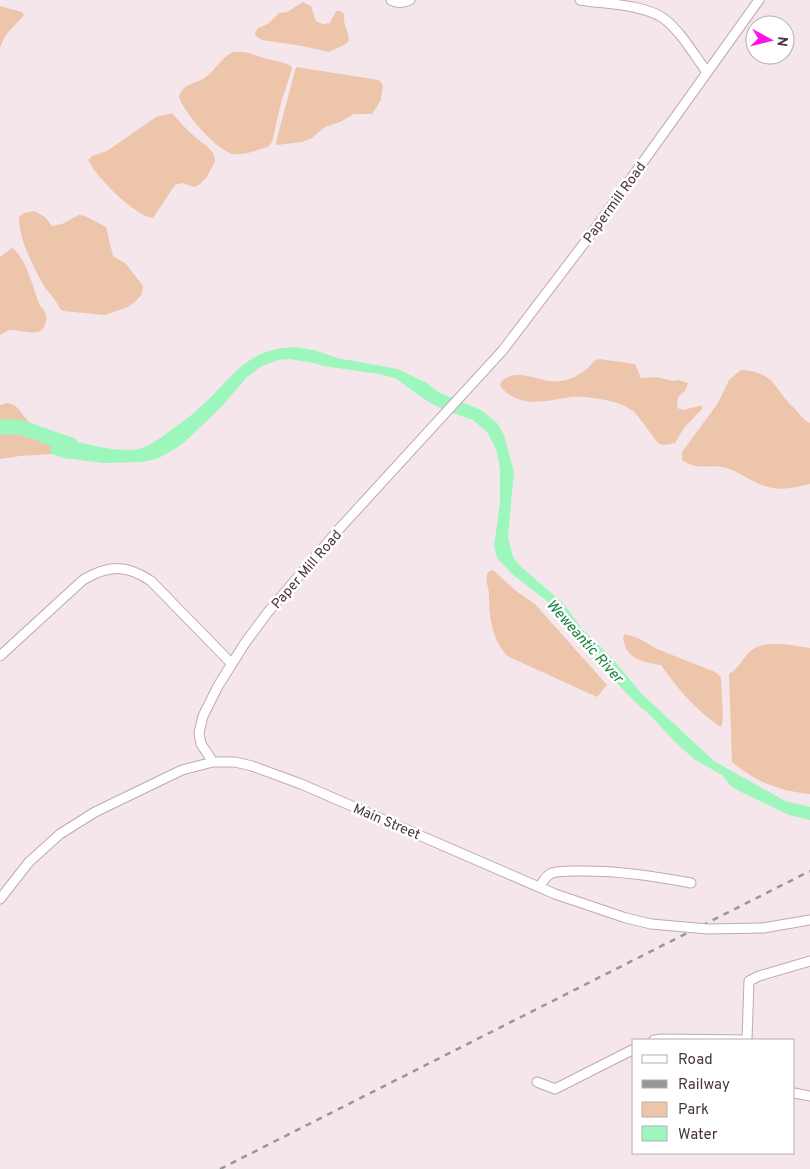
<svg xmlns="http://www.w3.org/2000/svg" width="810" height="1169" viewBox="0 0 810 1169" font-family="Overpass,sans-serif">
<style>
.green{fill:#edc5ab}
.water{fill:#9df7bc}
.lines{fill:none;stroke-linecap:round;stroke-linejoin:round}
.river{stroke:#9df7bc;stroke-width:15}
.street-casing{stroke:#c1a8b2;stroke-width:11}
.street{stroke:#fff;stroke-width:9}
.rail{stroke:#979797;stroke-width:2.5;stroke-dasharray:6 6;stroke-linecap:butt}
.street-bridge-casing{stroke:#c1a8b2;stroke-width:11;stroke-linecap:butt}
.street-bridge{stroke:#fff;stroke-width:9}
.labels{text-anchor:middle;stroke-width:5;stroke-linejoin:round;paint-order:stroke}
.street-label{font-size:14px;fill:#49353e;stroke:#fff}
.water-label{font-size:15px;font-style:italic;fill:#1d8241;stroke:#fff}
</style>
<rect width="100%" height="100%" fill="#f5e6ec"/>
<path class="green" d="M303 2 311 6 316 21 323 24 330 23 336 11H341L344 14C343 26 348 29 349 40L346 44 329 52 302 46 262 40 256 36 255 33 258 28 268 24 279 13 287 12Z
M0 6 22 12 24 15 5 36 0 48Z
M233 52C247 51 253 55 264 58 274 61 282 61 291 66L292 69 281 103 272 142 268 147C258 149 244 156 233 154 216 150 184 113 179 97 182 83 198 84 207 76 217 68 221 58 233 52Z
M296 67 379 80 383 85 381 100 372 114H354L340 122 325 127 312 138 302 142 277 145 276 142Z
M172 113C179 121 187 130 195 137 204 145 215 149 215 162L206 178 200 184 194 187 182 183 175 185 153 218C136 217 95 176 88 160L92 156 107 151 156 117Z
M34 211 45 217 52 226 62 224 79 215 85 216 106 227 113 256 125 263 143 286 142 294 135 302 128 307 105 315 63 311 59 308C57 300 49 293 44 286 34 269 18 237 19 217L24 213Z
M12 248C27 258 33 289 40 306 44 309 47 314 46 320 44 341 23 329 10 330 7 330 3 334 0 335V257Z
M599 359 635 364 641 378 657 377 673 381 679 380 688 383 685 391 678 397 677 408 683 410 699 406H702V409L684 428 675 443C670 444 664 446 660 444 655 441 640 417 633 411 625 405 615 402 605 400 594 398 582 396 571 397 546 401 519 409 500 386L501 382C514 368 535 379 550 381 566 383 579 376 590 366 593 362 594 360 599 359Z
M741 370C775 372 773 388 793 407 799 413 802 419 810 423V484C796 487 782 491 768 487 752 483 739 471 723 467 708 464 698 471 682 460V452L718 403 729 380Z
M7 403C18 404 20 412 27 420 34 427 42 431 51 434V454L20 456 0 459V405Z
M493 570 516 591 535 604 607 685 597 697 507 656C492 638 489 618 489 595 489 587 484 580 488 572Z
M625 634 638 638 657 649 715 672 721 677 723 720 721 727C697 712 677 688 661 665 642 662 625 659 623 637Z
M784 644 810 648V794C779 791 756 782 732 762L729 674C740 668 743 656 752 650 761 643 774 644 784 644Z"/>
<path class="water" d="M295 347 314 350 337 358 398 369 427 383 438 392 481 410 497 423 504 435 514 472 508 537 513 557 520 566 563 603 583 630 610 656 642 694 714 761 785 801 810 807V820L789 815 739 791 731 786 722 775 694 759 676 743 649 714 639 706 612 678 570 626 547 601 512 574 497 558 494 546 500 503V469L497 452 488 433 473 420 447 411 430 403 395 378 379 374 323 366 314 363 289 359 278 360 262 366 247 377 222 406 189 438 178 447 157 459 142 462 103 463 64 458 51 454V434C75 441 120 456 145 447 154 443 163 436 171 430 180 423 190 417 198 409 233 379 243 349 295 347Z"/>
<g class="lines">
<path class="river" d="M0 427H20L71 445"/>
<g class="street-casing">
<path id="street" d="M391 0C398 4 403 3 410 0
M580 0C604 4 642 4 663 18 679 29 695 56 707 72
M0 656 83 580C108 565 126 564 151 581L232 664
M213 762 201 744 199 733 203 716 218 686 245 643 268 612 340 528 503 350 595 229 759 0
M539 887C543 882 545 876 552 873 562 870 573 871 583 871 621 871 653 876 691 883
M0 899 29 862 60 834 95 812 182 770 213 762H235L252 766 301 784 555 894 626 918 651 924
M763 928 810 920
M654 1040 663 1039 747 1040
M747 1040 749 981 759 976 810 961
M537 1082 555 1089 634 1049
M794 1093 810 1096"/>
</g>
<use href="#street" class="street"/>
<path class="rail" d="M220 1169 810 871"/>
<g class="street-bridge-casing">
<path id="street-bridge" d="M651 924 708 929 763 928"/>
</g>
<use href="#street-bridge" class="street-bridge"/>
</g>
<g class="labels">
<g class="street-label">
<text transform="translate(614 202) rotate(-54)" y="5">Papermill Road</text>
<text transform="translate(306 569) rotate(-49)" y="5">Paper Mill Road</text>
<text transform="translate(387 821) rotate(23)" y="5">Main Street</text>
</g>
<g class="water-label">
<text transform="translate(585 641) rotate(48)" y="5">Weweantic River</text>
</g>
</g>
<rect x="632" y="1039" width="162" height="115" fill="#ffffff" stroke="#b6aeb2"/>
<rect x="642" y="1055" width="25" height="8" fill="#ffffff" stroke="#b6aeb2"/>
<text x="678" y="1064" font-size="15" fill="#49353e">Road</text>
<rect x="642" y="1080" width="25" height="8" fill="#979797" stroke="#b6aeb2"/>
<text x="678" y="1089" font-size="15" fill="#49353e">Railway</text>
<rect x="642" y="1102" width="25" height="15" fill="#edc5ab" stroke="#b6aeb2"/>
<text x="678" y="1114" font-size="15" fill="#49353e">Park</text>
<rect x="642" y="1126" width="25" height="15" fill="#9df7bc" stroke="#b6aeb2"/>
<text x="678" y="1139" font-size="15" fill="#49353e">Water</text>
<g transform="translate(770 40) rotate(97)"><circle r="24" fill="#ffffff" stroke="#b6aeb2"/>
<path d="M0-4L9 19L0 12L-9 19Z" fill="#ff13ea"/>
<text y="-8" font-size="14" font-weight="bold" text-anchor="middle" fill="#49353e">N</text>
</g>
</svg>
